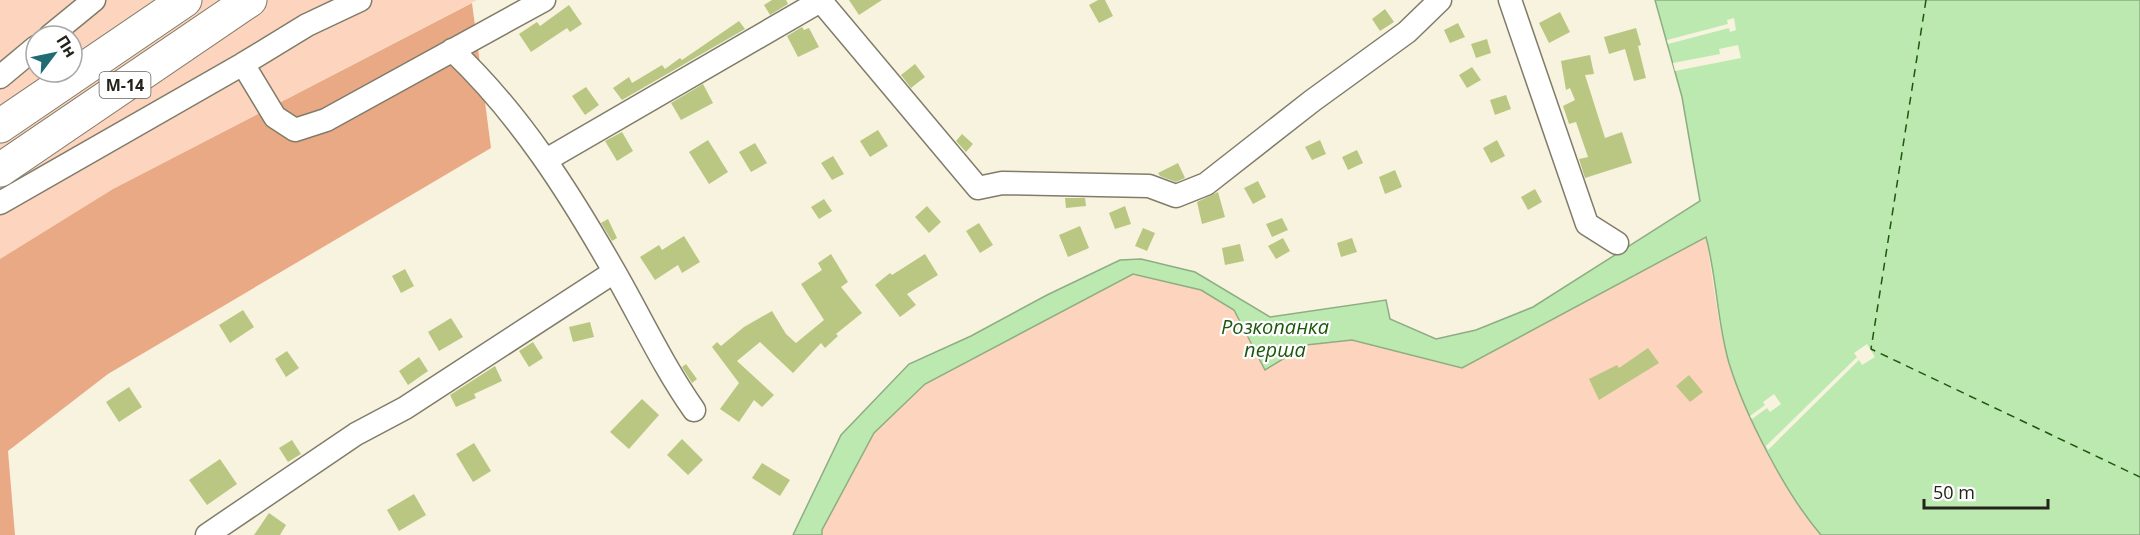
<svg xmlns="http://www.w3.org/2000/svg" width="2140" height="535" viewBox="0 0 2140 535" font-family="'Open Sans',sans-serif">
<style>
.green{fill:#fdd4bd;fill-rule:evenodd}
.forest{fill:#eaa985}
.water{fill:#bbe9b0;stroke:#8ead83;stroke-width:1.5}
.pier{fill:#f8f3de}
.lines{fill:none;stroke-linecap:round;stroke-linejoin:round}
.ferry{stroke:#1d580c;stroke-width:1.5;stroke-dasharray:8 6;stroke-linecap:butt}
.building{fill:#b9c783}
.minor-casing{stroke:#817c6a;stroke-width:25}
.highway-casing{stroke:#817c6a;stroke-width:35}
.minor{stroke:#fff;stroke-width:22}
.highway{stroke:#fff;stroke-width:33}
.labels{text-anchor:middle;stroke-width:4.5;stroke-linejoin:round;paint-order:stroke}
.shield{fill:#fff;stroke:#66645f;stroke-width:1.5}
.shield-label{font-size:16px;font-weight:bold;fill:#24221b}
.water-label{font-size:20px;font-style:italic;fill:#1d580c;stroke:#fff}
</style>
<rect width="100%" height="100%" fill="#f8f3de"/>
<path class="green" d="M0 0H477L113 189 0 259ZM36 36H72V72H36Z
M1706 237C1713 277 1717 324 1729 362 1745 415 1785 493 1821 535H822V530L874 433 925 384 1133 274 1201 290 1234 310 1265 370 1306 345 1353 340 1462 368Z"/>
<path class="forest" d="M472 3 491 148 108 374 8 451 15 535H0V259L113 189Z"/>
<path class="water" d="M1655 0H2140V535H1821C1785 493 1745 415 1729 363 1717 322 1717 278 1706 237L1462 368 1352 340 1306 345 1265 370 1234 310 1201 290 1133 274 925 384 874 433 822 530V535H793L841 435 909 364 971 336 1047 295 1120 260 1141 259 1195 272 1270 317 1386 300 1390 319 1436 339 1476 330 1533 307 1700 201 1682 97Z"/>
<path class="pier" d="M1734 18 1736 30 1730 32 1729 28 1668 44 1667 40 1728 24 1727 20Z
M1738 45 1741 58 1675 71 1673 63 1720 54 1719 49Z
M1867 344 1875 357 1862 365 1859 360 1768 450 1766 446 1857 357 1854 353Z
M1774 394 1781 404 1770 412 1767 408 1752 419 1750 416 1765 405 1763 402Z"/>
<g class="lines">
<path class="ferry" d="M1926 0 1871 349 2140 477"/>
</g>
<path class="building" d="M772 0H786L788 4 770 15 764 5Z
M849 0H882L859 15Z
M1098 0H1105L1113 16 1099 23 1089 5Z
M569 5 582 24 570 32 567 28 531 52 519 34 537 22 540 26Z
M1385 9 1394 22 1380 31 1372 19Z
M1560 12 1570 32 1549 43 1539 23Z
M739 21 745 29 622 100 613 88 629 77 632 83 662 65 665 69 680 58 682 60Z
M1458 23 1465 37 1450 43 1444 30Z
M802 27 804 30 809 28 819 47 798 57 787 36Z
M1636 28 1641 45 1638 46 1646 78 1634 81 1625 49 1609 54 1604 37Z
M1487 39 1491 53 1476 58 1471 44Z
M1590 55 1594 74 1585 75 1605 138 1622 132 1632 163 1585 178 1579 159 1588 157 1576 122 1569 124 1563 106 1575 100 1570 88 1566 90 1561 61Z
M915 64 925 77 911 88 901 75Z
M1472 67 1481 80 1467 88 1459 75Z
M703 84 713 103 681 120 671 103Z
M586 87 599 105 585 115 572 96Z
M1506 95 1511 109 1495 115 1490 100Z
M878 130 888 146 870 157 860 141Z
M622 132 633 151 617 161 605 141Z
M962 134 973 144 966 152 956 141Z
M708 140 728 172 709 184 689 152Z
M1320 140 1326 154 1312 160 1305 147Z
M1497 140 1505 156 1491 163 1483 148Z
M755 143 767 163 751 172 739 152Z
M1357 150 1363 163 1348 170 1342 157Z
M833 156 844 174 832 180 821 163Z
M1178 163 1185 178 1176 182 1160 176 1158 173Z
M1395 170 1402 187 1385 194 1379 177Z
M1258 181 1266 197 1253 204 1244 188Z
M1535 189 1542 202 1528 210 1521 197Z
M1218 192 1225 217 1202 224 1197 202Z
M1065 198H1085L1086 206 1066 208Z
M824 199 832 211 819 219 811 207Z
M927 206 941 222 929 233 915 217Z
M1125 206 1131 224 1115 229 1109 213Z
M1282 218 1288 230 1272 237 1266 224Z
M608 219 617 238 612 241 601 223Z
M979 223 993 245 980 253 966 231Z
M1080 226 1089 248 1068 257 1059 235Z
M1143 228 1155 233 1147 251 1135 246Z
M684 236 700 262 682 273 678 265 655 280 640 257 659 245 662 250Z
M1283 238 1290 251 1276 259 1268 246Z
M1352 238 1357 252 1341 257 1337 243Z
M1240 244 1244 261 1225 265 1222 248Z
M831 254 848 282 841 287 862 313 836 334 838 336 825 348 821 343 793 373 760 342 737 361 774 395 762 407 754 400 739 422 720 409 739 383 712 347 717 342 721 346 744 327 772 311 786 334 796 343 824 320 801 284 822 270 818 263Z
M925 254 938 275 907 294 916 305 900 317 875 285 890 273 892 275Z
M405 269 414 286 401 293 392 276Z
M243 310 254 327 230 343 219 325Z
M451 318 463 337 439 351 428 332Z
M590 322 594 337 573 342 569 327Z
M533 342 543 358 529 367 519 351Z
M1648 348 1659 363 1599 400 1589 379 1617 365 1619 368Z
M287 351 299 368 286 377 275 359Z
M419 357 428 371 408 385 399 371Z
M686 364 697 379 692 383 682 367Z
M495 366 502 381 474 394 476 398 456 407 450 395Z
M1689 375 1703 392 1690 402 1676 386Z
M129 387 142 407 119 422 106 402Z
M642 399 659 415 629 449 610 432Z
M682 439 703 460 688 475 667 455Z
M292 440 301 454 288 462 279 448Z
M474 443 491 471 473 482 456 454Z
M220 459 237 484 207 505 189 480Z
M762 463 790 480 780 496 752 478Z
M414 494 426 515 399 531 387 510Z
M269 513 286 525 280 535H254Z"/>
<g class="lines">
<g class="minor-casing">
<path id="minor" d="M360 0 307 25 243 64 275 117 295 130 326 120 544 0
M820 0 978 188 1002 183 1149 186 1176 196 1206 184 1312 101 1407 32 1440 0
M1510 0 1587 224 1617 243
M50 36 94 0
M452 50C519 113 569 192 614 271 641 318 663 366 694 410
M0 77 36 47
M546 160 822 0
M0 203 243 64
M207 535 356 434 405 408 614 272"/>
</g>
<g class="highway-casing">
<path id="highway" d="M0 126 185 0
M0 170 250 0"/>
</g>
<use href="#minor" class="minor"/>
<use href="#highway" class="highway"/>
</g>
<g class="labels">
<rect class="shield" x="99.5" y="72" width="51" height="26" rx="4.5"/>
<g class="shield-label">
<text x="125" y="91">М-14</text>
</g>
<g class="water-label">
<text x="1275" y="334">Розкопанка<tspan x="1275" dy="23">перша</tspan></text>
</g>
</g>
<g transform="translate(54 54) rotate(58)"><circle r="28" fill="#ffffff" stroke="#a7a7a4" stroke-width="1.5"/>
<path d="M0-4.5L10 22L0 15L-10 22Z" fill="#216b74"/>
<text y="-9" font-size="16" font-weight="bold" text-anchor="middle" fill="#24221b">Пн</text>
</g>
<path d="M1924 499v9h124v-9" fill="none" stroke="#24221b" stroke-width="3"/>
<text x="1933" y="499" font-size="18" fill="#24221b" stroke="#ffffff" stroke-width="4.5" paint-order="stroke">50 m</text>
</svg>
